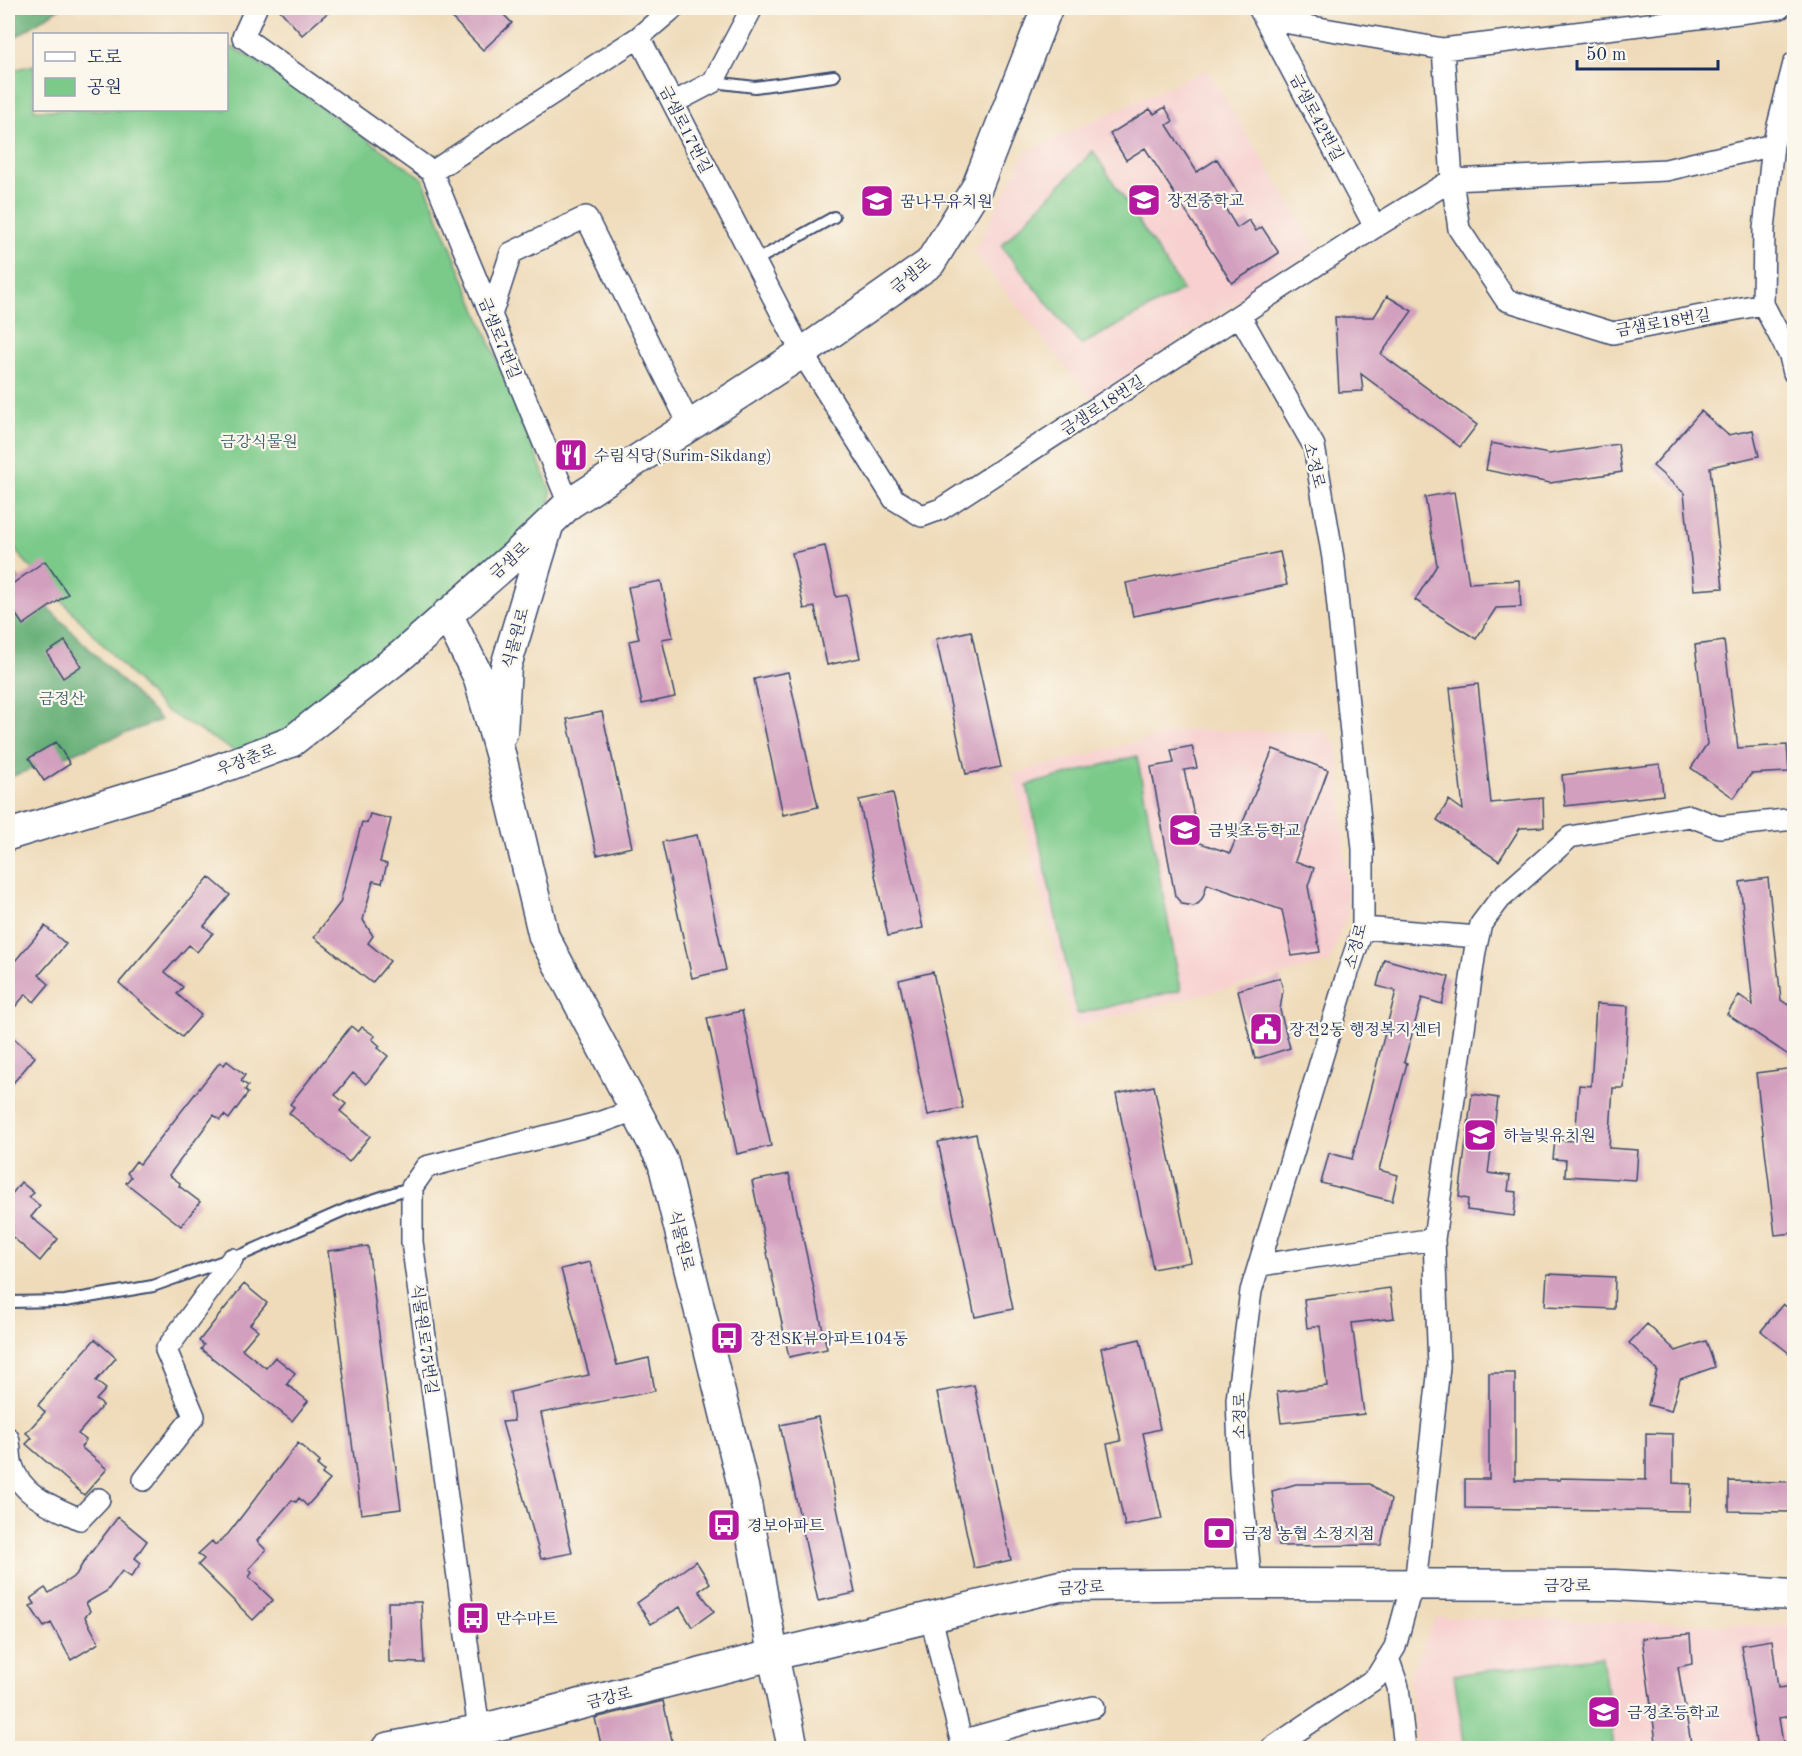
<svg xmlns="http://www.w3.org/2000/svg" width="1802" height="1756" viewBox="0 0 1802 1756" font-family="'Old Standard TT','Noto Serif KR',serif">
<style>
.built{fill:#f7d0cf}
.green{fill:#7bca8a;stroke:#4b7c74;stroke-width:1.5}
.forest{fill:#64ae76;stroke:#406e6a;stroke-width:1.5}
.building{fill:#d29fbe}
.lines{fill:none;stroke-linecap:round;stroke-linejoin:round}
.lane-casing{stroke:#3b496c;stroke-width:14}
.street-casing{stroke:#3b496c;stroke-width:24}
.secondary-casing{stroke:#3b496c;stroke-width:33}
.lane{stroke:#fff;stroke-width:10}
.street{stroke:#fff;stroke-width:21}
.secondary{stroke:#fff;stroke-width:30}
.labels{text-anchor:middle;stroke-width:4.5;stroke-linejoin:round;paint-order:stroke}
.street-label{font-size:16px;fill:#1b2f5e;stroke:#fbf7ec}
.poi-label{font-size:16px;fill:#1b2f5e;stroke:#fbf7ec;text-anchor:start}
.park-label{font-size:16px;fill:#385e6b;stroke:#fbf7ec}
</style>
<rect width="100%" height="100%" fill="#fbf7ec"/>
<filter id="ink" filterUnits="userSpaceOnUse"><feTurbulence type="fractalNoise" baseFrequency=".0167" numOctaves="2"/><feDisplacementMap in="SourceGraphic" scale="12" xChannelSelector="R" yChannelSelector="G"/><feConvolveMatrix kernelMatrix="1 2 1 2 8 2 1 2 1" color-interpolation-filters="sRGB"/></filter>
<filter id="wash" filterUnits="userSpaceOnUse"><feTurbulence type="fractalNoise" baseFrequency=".008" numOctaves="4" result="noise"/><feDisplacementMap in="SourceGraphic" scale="24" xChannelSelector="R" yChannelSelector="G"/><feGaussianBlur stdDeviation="1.35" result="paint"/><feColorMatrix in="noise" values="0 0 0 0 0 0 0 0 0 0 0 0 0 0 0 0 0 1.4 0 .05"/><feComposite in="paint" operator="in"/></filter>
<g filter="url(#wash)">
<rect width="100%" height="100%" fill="#efdbba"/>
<path class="built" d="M1207 69 1317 248 1091 399 974 252 1026 152Z
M1181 730 1324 732 1338 746 1347 886V914L1329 963 1072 1027 1013 774Z
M1436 1617 1794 1626V1748H1417L1409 1676Z"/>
<path class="green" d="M227 45 252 58 423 179 551 492 549 523 249 763 231 749 163 709 8 543V71L34 65V110H226Z
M1093 151 1183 290 1081 345 1001 246Z
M1137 756 1181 990 1077 1014 1027 785Z
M1602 1656 1614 1748H1465L1454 1675Z"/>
<path class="forest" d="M8 8H60L8 42Z
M8 568 161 720 8 778Z"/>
<g id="blocks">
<path class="building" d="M278 8H333L302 35Z
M442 8H497L512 23 483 50Z
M1165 107 1173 121 1167 125 1197 172 1217 159 1238 193 1222 203 1237 228 1249 220 1256 231 1262 227 1279 253 1232 283 1145 148 1126 160 1110 134 1150 109 1154 114Z
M1387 296 1412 311 1381 354 1477 425 1460 447 1361 374 1363 391 1339 392 1335 317H1374Z
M1701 411 1728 435 1753 430 1759 456 1710 467 1723 588 1694 590 1684 493 1653 466Z
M1491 443 1549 454 1618 444 1622 472 1550 483 1486 470Z
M1454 492 1469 583 1519 580 1521 607 1496 608 1476 639 1415 600 1437 565 1425 497Z
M825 546 836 597 847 595 860 658 827 665 815 607 804 609 792 553Z
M1280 552 1287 585 1133 616 1126 583Z
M45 561 68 594 23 625 8 603V587Z
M661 581 673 637 662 639 675 697 642 704 629 641 639 639 628 587Z
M971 631 1001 767 966 774 936 639Z
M65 641 81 666 63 678 47 653Z
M1724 641 1738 748 1787 745 1789 772 1751 774 1734 798 1691 768 1707 744 1695 645Z
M788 672 818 807 783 815 754 679Z
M1478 684 1491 803 1543 798 1544 827 1520 828 1499 861 1437 820 1449 800 1463 810 1450 688Z
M602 712 632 847 597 855 567 719Z
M56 742 70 764 44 781 29 758Z
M1192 746 1197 768 1184 770 1200 843 1230 853 1273 749 1328 770 1295 861 1314 868 1308 886 1320 952 1292 956 1282 910 1207 884 1203 897 1199 903 1194 906 1182 904 1175 896 1151 767 1174 763 1171 750Z
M1660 764 1663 795 1565 806 1562 775Z
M893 793 923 928 888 936 859 800Z
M370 814 391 819 380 862 387 864 382 883 373 881 363 920 373 936 368 943 390 961 372 983 314 937 340 903 362 822 367 823Z
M697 835 726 970 692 978 662 842Z
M209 877 230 895 204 926 213 933 197 952 189 945 165 972 183 987 177 994 201 1015 182 1037 119 983Z
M1768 878 1781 1000 1794 1009V1047L1790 1056 1727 1014 1739 995 1753 1005 1740 882Z
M45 926 66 944 39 975 49 984 34 1002 26 994 8 1015V969Z
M1384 959 1449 977 1442 1004 1422 998 1404 1062 1407 1063 1379 1170 1398 1175 1392 1201 1321 1183 1329 1153 1352 1159 1396 991 1377 986Z
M933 972 963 1108 928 1115 899 980Z
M1280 978 1283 990 1280 1010 1290 1048 1255 1059 1238 990Z
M1596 1004 1628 1006 1624 1088H1613L1609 1148 1638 1150 1636 1180 1565 1176 1566 1160 1553 1159 1555 1140 1575 1141 1579 1085 1591 1086Z
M742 1011 771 1146 737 1154 707 1018Z
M351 1026 358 1032 362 1027 375 1036 372 1039 380 1046 378 1048 388 1056 366 1084 353 1073 335 1095 346 1104 340 1111 370 1136 349 1162 289 1113 294 1107 290 1104Z
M8 1033 35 1057 8 1089Z
M227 1061 245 1075 241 1081 248 1086 245 1090 248 1093 229 1119 224 1115 220 1120 214 1115 169 1175 180 1183 179 1186 200 1202 181 1226 126 1183 131 1177 127 1173 136 1161 140 1164 220 1062 224 1065Z
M1794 1068V1233L1775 1235 1756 1073Z
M1154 1086 1191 1262 1153 1269 1116 1094Z
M1472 1094 1498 1098 1488 1173 1510 1176 1508 1191 1517 1192 1514 1216 1467 1210 1468 1199 1459 1197Z
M976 1134 1013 1309 975 1317 938 1142Z
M789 1174 827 1349 789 1357 752 1181Z
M21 1182 34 1193 29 1197 40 1206 31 1217 58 1239 40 1261 8 1233V1199Z
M368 1246 401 1509 361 1514 328 1251Z
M590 1262 617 1365 649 1358 655 1391 541 1413 572 1553 541 1559 502 1422 514 1421 510 1392 589 1375 561 1269Z
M1547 1274 1615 1277 1614 1309 1545 1306Z
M244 1284 267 1303 250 1324 258 1330 242 1349 266 1368 275 1357 295 1373 287 1384 308 1401 292 1421 201 1349 204 1345 199 1341Z
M1390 1288 1394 1318 1352 1323 1364 1414 1281 1423 1277 1392 1327 1386 1320 1326 1307 1328 1304 1299Z
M1783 1304 1794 1313V1357L1761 1331Z
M1647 1324 1676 1351 1706 1341 1715 1367 1680 1379 1671 1411 1648 1405 1657 1370 1629 1343Z
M95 1339 116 1358 96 1381 106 1389 96 1400 103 1405 78 1434 86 1440 81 1447 107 1469 84 1495 26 1444 32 1438 26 1433 45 1412 38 1405Z
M1140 1339 1160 1429 1143 1433 1162 1519 1125 1526 1107 1444 1121 1441 1101 1348Z
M1489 1373H1515V1480H1560V1478L1646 1480V1433L1673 1434V1483L1691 1484 1690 1511 1465 1508V1479H1489Z
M974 1385 1011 1560 974 1568 937 1392Z
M818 1417 855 1593 818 1601 780 1425Z
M298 1443 320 1462 317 1465 324 1471 322 1474 330 1480 307 1506 299 1498 296 1502 292 1500 257 1541 266 1550 249 1569 252 1573 249 1577 273 1600 253 1620 198 1565 204 1559 198 1554 212 1541 215 1545 228 1534Z
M1729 1481 1794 1482V1512L1729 1511Z
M1296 1484H1370L1391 1500 1381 1545 1279 1546 1272 1491Z
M118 1517 147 1541 135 1558 141 1563 131 1577 122 1571 107 1591 86 1603 90 1611 85 1617 99 1643 71 1660 51 1623 44 1627 30 1606 35 1604 31 1598 45 1588 49 1593 76 1575 83 1563Z
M696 1561 710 1583 699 1591 714 1611 692 1627 680 1607 651 1624 637 1603Z
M388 1602H421L424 1663 389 1662Z
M1690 1634 1692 1664 1678 1667 1692 1749H1657L1642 1638Z
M1772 1640 1778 1688 1794 1686V1715L1779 1718 1784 1749H1757L1741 1645Z
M663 1701 674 1749H602L595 1718Z"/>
</g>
</g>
<g filter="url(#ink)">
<use href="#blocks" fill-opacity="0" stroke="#3b496c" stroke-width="1.5"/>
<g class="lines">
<g class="lane-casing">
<path id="lane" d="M713 82 755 87 834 76
M755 261 834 217
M8 1302 65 1301 153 1286 246 1253 349 1208 412 1187"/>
</g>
<g class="street-casing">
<path id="street" d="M256 8 243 37 432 172 569 504
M1259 8 1375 227
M1262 8 1283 22 1443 49
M639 37 802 353 894 499 922 516 941 509 1375 227 1452 180 1666 170 1773 145 1794 63
M673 103 713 82 752 8
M1773 145 1764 229 1763 304 1613 333 1506 300 1459 229 1452 180 1443 49 1780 8
M432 172 639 37 673 8
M1763 304 1790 356 1794 373
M491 315 511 253 586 217 690 426
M1240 316 1314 446 1333 558 1363 849V928L1346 978 1251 1291 1237 1400 1240 1472 1251 1584
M1363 928 1478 937
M1261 1265 1434 1239
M8 1438C11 1446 9 1456 12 1465 21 1496 54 1507 80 1519L99 1499
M144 1480 194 1416 166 1350 232 1259
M931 1617 963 1748
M1388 1658 1398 1687 1405 1748
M961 1741 1032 1721 1094 1707
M473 1748 479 1730 412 1242V1187L426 1167 602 1122 635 1110
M1272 1748 1376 1678 1395 1647 1408 1599 1415 1585 1439 1367 1434 1239 1475 951 1481 924 1500 899 1570 837 1690 816 1719 827 1794 819"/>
</g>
<g class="secondary-casing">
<path id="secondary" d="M447 614 478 676 501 757 544 937 663 1162 743 1486 773 1655 793 1748
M502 733 506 666 548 526
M8 835 197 777 291 742 403 654 520 551 569 504 802 353 930 263 977 187 1047 8
M387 1748 479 1730 773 1655 1060 1586 1251 1584 1615 1585 1794 1595"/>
</g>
<use href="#lane" class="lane"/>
<use href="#street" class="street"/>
<use href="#secondary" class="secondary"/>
</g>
</g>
<defs>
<g id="school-square" transform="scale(1.725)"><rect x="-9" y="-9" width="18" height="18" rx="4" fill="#b5179e" stroke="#fbf7ec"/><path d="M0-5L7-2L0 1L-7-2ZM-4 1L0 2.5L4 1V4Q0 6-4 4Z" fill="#fff"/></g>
<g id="restaurant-square" transform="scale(1.725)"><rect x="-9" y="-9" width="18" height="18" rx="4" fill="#b5179e" stroke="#fbf7ec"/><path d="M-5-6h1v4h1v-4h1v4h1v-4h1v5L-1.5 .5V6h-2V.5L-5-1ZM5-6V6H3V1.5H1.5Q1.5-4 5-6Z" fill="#fff"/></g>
<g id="civic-square" transform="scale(1.725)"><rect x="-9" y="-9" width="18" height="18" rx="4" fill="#b5179e" stroke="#fbf7ec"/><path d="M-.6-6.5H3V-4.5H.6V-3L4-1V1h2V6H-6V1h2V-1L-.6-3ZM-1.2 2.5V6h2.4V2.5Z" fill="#fff"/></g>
<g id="bus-square" transform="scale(1.725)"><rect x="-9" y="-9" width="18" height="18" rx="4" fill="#b5179e" stroke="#fbf7ec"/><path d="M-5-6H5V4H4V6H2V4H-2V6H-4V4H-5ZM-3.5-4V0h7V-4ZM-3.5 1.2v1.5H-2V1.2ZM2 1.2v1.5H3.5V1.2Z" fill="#fff"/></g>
<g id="bank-square" transform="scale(1.725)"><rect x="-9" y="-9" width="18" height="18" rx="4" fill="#b5179e" stroke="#fbf7ec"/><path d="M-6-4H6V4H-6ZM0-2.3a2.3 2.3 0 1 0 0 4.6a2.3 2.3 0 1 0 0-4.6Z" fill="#fff"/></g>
</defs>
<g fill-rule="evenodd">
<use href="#school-square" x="1144" y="200"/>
<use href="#school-square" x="877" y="201"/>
<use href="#restaurant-square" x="571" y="455"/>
<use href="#school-square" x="1185" y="830"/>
<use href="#civic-square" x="1266" y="1029"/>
<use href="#school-square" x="1480" y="1135"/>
<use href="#bus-square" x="727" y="1338"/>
<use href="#bus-square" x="724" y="1525"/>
<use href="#bank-square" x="1219" y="1533"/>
<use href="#bus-square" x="473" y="1618"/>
<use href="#school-square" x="1604" y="1712"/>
</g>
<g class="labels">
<g class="street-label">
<text transform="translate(1317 117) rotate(62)" y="6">금샘로42번길</text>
<text transform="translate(686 129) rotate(63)" y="6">금샘로17번길</text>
<text transform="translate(910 275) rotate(-39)" y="6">금샘로</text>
<text transform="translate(1663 322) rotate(-10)" y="6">금샘로18번길</text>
<text transform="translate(500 338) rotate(68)" y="6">금샘로7번길</text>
<text transform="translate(1102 405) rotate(-33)" y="6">금샘로18번길</text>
<text transform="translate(1315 465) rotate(76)" y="6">소정로</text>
<text transform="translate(509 560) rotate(-42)" y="6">금샘로</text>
<text transform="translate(515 638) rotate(-75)" y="6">식물원로</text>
<text transform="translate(246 759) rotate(-20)" y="6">우장춘로</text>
<text transform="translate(1355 946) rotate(-75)" y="6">소정로</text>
<text transform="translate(682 1240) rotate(76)" y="6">식물원로</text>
<text transform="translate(425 1339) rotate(82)" y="6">식물원로75번길</text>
<text transform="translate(1239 1416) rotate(-90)" y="6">소정로</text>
<text x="1567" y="1591">금강로</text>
<text transform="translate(1081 1587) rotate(-3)" y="6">금강로</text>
<text transform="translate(609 1697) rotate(-14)" y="6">금강로</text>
</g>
<g class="poi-label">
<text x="1167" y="206">장전중학교</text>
<text x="900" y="207">꿈나무유치원</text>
<text x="594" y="461">수림식당(Surim-Sikdang)</text>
<text x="1208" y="836">금빛초등학교</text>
<text x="1289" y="1035">장전2동 행정복지센터</text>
<text x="1503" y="1141">하늘빛유치원</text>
<text x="750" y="1344">장전SK뷰아파트104동</text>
<text x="747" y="1531">경보아파트</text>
<text x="1242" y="1539">금정 농협 소정지점</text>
<text x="496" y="1624">만수마트</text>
<text x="1627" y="1718">금정초등학교</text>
</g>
<g class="park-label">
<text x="259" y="447">금강식물원</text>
<text x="62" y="704">금정산</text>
</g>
</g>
<rect width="1802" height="1756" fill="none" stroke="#fbf7ec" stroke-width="30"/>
<rect x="33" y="33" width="195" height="78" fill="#fbf7ec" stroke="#a1a7b3" stroke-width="1.5"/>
<rect x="45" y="52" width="30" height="9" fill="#ffffff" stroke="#a1a7b3" stroke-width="1.5"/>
<text x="87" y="63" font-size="18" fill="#1b2f5e">도로</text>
<rect x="45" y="78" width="30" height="18" fill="#7bca8a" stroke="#a1a7b3" stroke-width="1.5"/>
<text x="87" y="93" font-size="18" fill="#1b2f5e">공원</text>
<path d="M1577 60v9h141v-9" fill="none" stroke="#1b2f5e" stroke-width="3"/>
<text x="1586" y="60" font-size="18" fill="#1b2f5e" stroke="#fbf7ec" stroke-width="4.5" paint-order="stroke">50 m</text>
</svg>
